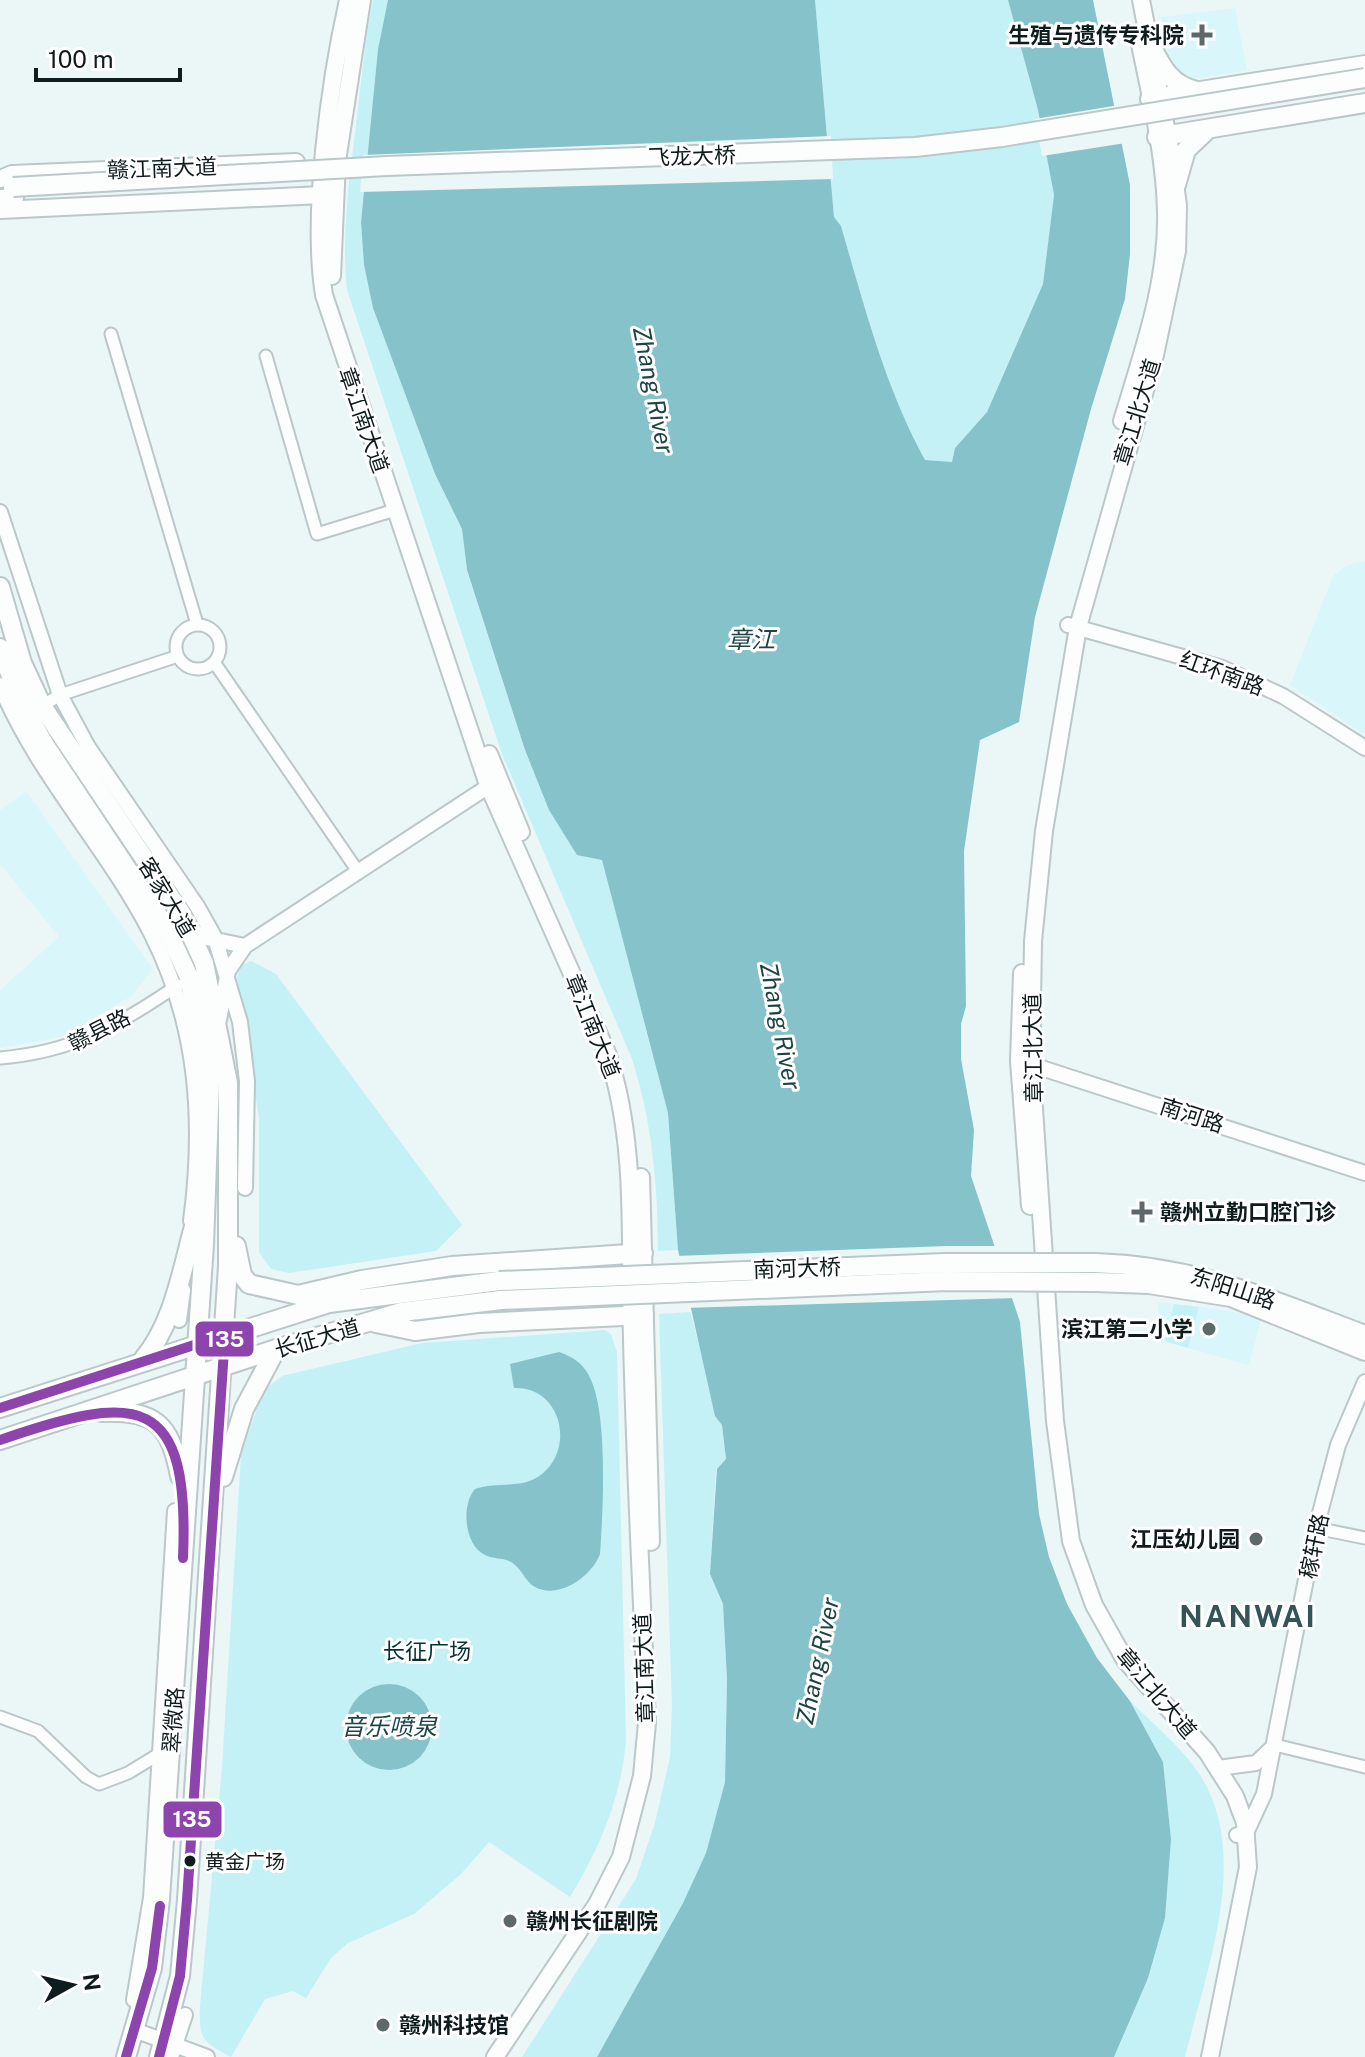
<svg xmlns="http://www.w3.org/2000/svg" width="1365" height="2057" viewBox="0 0 1365 2057" font-family="'Public Sans','Noto Sans SC',sans-serif">
<style>
.built{fill:#d9f7fa}
.green{fill:#c4f1f6}
.water{fill:#86c2c9}
.pier{fill:#ebf6f7}
.lines{fill:none;stroke-linecap:round;stroke-linejoin:round}
.minor-casing{stroke:#bbc7c8;stroke-width:15}
.tertiary-casing{stroke:#bbc7c8;stroke-width:18}
.secondary-casing{stroke:#bbc7c8;stroke-width:20}
.primary-casing{stroke:#bbc7c8;stroke-width:22}
.minor{stroke:#fcfefe;stroke-width:11}
.tertiary{stroke:#fcfefe;stroke-width:14}
.secondary{stroke:#fcfefe;stroke-width:16}
.primary{stroke:#fcfefe;stroke-width:18}
.primary-bridge-casing{stroke:#bbc7c8;stroke-width:22;stroke-linecap:butt}
.primary-bridge{stroke:#fcfefe;stroke-width:18}
.bus-1-casing{stroke:#fff;stroke-width:16}
.bus-1{stroke:#8e44ad;stroke-width:10}
.poi-dot{fill:#5c6869;stroke:#fff;stroke-width:3}
.bus-dot{fill:#0f1c1d;stroke:#fff;stroke-width:3}
.labels{text-anchor:middle;stroke-width:6;stroke-linejoin:round;paint-order:stroke}
.bus-label{font-size:20px;fill:#0f1c1d;stroke:#fff;text-anchor:start}
.poi-label{font-size:22px;font-weight:bold;fill:#0f1c1d;stroke:#fff;text-anchor:end}
.street-label{font-size:22px;fill:#0f1c1d;stroke:#fff}
.park-label{font-size:22px;fill:#083135;stroke:#fff}
.water-label{font-size:24px;font-style:italic;fill:#1e4448;stroke:#fff}
.district-label{font-size:30px;font-weight:bold;letter-spacing:2px;fill:#345457;stroke:#fff}
.line-badge{stroke:#fff;stroke-width:3}
.badge-label{font-size:22px;text-anchor:middle;font-weight:bold;fill:#fff}
</style>
<rect width="100%" height="100%" fill="#ebf6f7"/>
<path class="built" d="M1235 8 1247 70 1193 79 1179 73 1168 53 1161 17Z
M1365 561V735L1290 685 1333 576 1347 565Z
M26 791 153 969 132 996 61 1037 0 1048V990L59 937 0 864V810Z
M1158 1302 1226 1310 1261 1319 1249 1365 1160 1340Z"/>
<path class="green" d="M373 0H388L378 49 361 222 364 265 373 308 435 474 462 529 467 571 525 750 549 810 577 854 602 859 668 1113 678 1250 658 1251C658 1186 652 1121 632 1059L502 754 347 290C341 232 350 175 357 117 362 77 365 39 373 0Z
M815 0H1008L1038 110 1054 195 1043 284 987 412 955 448 952 462 925 460C885 387 864 305 841 226L834 217Z
M251 961 276 974 462 1225 436 1251 289 1273 271 1269 259 1252V1118L237 978 241 966Z
M1174 1304 1199 1307 1188 1348 1165 1341Z
M690 1312 722 1425 726 1459 716 1470 710 1574 723 1604 727 1679 725 1782 706 1853 683 1903 597 2057H522L636 1879 655 1823 670 1757 672 1705 659 1314Z
M605 1330 611 1334 617 1352 626 1740C621 1799 600 1847 570 1897L489 1842 461 1874 414 1914 348 1943 331 1958 306 1998 293 1991 265 1999 231 2057C202 2041 199 2040 200 2006L222 1768 241 1455 263 1391 282 1376 422 1343Z
M1130 1701C1151 1722 1182 1748 1198 1772 1253 1853 1206 1971 1185 2057H1114L1123 2037 1171 1839 1163 1762Z"/>
<path class="water" d="M388 0H815L834 217 841 226C864 305 885 387 925 460L952 462 955 448 987 412 1043 284 1054 195 1038 110 1008 0H1093L1130 185V254L1125 299 1091 409 1035 617 1019 722 980 740 964 851 966 1006 961 1024V1059L974 1130 971 1176 1020 1322 1039 1514 1049 1557 1067 1604 1097 1658 1130 1701 1163 1762 1171 1839 1165 1918 1148 1978 1114 2057H597L683 1903 706 1853 725 1782 727 1679 723 1604 710 1574 717 1469 726 1459 722 1425 715 1416 678 1250 668 1113 602 860 577 855 549 810 525 750 467 570 462 529 435 474 373 308 364 265 361 222 378 49Z
M559 1352C574 1357 585 1365 591 1380 608 1417 603 1512 600 1554 592 1576 559 1600 535 1587 525 1582 521 1566 509 1561 502 1558 493 1559 485 1555 464 1545 461 1505 475 1489 497 1481 523 1490 542 1474 576 1446 560 1386 514 1388L510 1364Z
M346 1727a43 43 0 1 1 86 0a43 43 0 1 1-86 0Z"/>
<path class="pier" d="M1119 105 1126 143 1042 156 1035 119Z
M831 136 833 179 360 192 363 155Z
M947 1246H997L1016 1298 685 1308 675 1256Z"/>
<g class="lines">
<g class="minor-casing">
<path id="minor" d="M111 334 197 624
M266 356 317 534 395 510
M176 647a22 22 0 1 1 44 0a22 22 0 1 1-44 0Z
M214 662 357 870
M42 706 60 695 178 656
M0 1058C73 1052 118 1026 178 985
M1316 1528 1365 1538
M0 1717 38 1731 86 1777 99 1784 128 1773 164 1751
M1275 1745 1365 1767"/>
</g>
<g class="tertiary-casing">
<path id="tertiary" d="M0 512 60 695 88 747 197 906 215 938 240 1022 247 1081 245 1188
M1068 625 1222 668 1283 696 1365 748
M0 685C39 778 108 848 152 935 198 1027 204 1122 191 1221
M188 928 206 938 245 946
M219 1020 228 971 245 946 498 780
M1023 1062 1365 1173
M179 1320 183 1290
M1218 1768 1256 1763 1275 1745
M1237 1835 1246 1833 1264 1794 1316 1528 1338 1445 1365 1382
M134 2000 151 1898 175 1511
M137 2031 207 2057
M171 2057 185 2015"/>
</g>
<g class="secondary-casing">
<path id="secondary" d="M348 0C330 81 311 214 324 295L488 785 608 1055C638 1147 629 1243 632 1339 635 1467 642 1595 647 1723L642 1776 621 1857 597 1904 495 2057
M1141 0 1171 153 1178 206 1177 251 1155 355 1078 627 1044 831 1033 941 1031 1064 1055 1421 1071 1541 1094 1605 1125 1660 1207 1752 1235 1796 1245 1823 1248 1867 1210 2057
M0 179 12 174 296 162
M0 210 322 195
M332 276 337 161 362 0
M1122 421C1142 354 1168 282 1166 212 1165 156 1151 99 1140 44
M489 754 521 832
M1022 973 1019 1061 1030 1206
M641 1177 651 1542"/>
</g>
<g class="primary-casing">
<path id="primary" d="M1152 47C1162 68 1172 86 1197 91
M1150 99 1365 65
M1157 137 1365 103
M1176 185 1186 150 1207 130
M0 199 14 198
M0 587 22 663 42 706 181 913 204 963 228 1083V1266L187 1900 180 1976 159 2057
M0 648 25 711 46 747 165 926 189 977 210 1083 204 1244 160 1899 152 1968 126 2057
M236 1246 242 1275 249 1284 298 1295 362 1280 452 1266 643 1253
M1095 1263C1198 1266 1271 1300 1365 1335
M1095 1282 1149 1284 1231 1297 1365 1351
M376 1323 415 1331 479 1323 644 1315
M142 1361C177 1320 183 1260 199 1209
M0 1408 329 1303 499 1281
M101 1412C156 1410 170 1424 180 1476
M0 1440 276 1349 402 1312 501 1300
M223 1477 244 1409 276 1349"/>
</g>
<use href="#minor" class="minor"/>
<use href="#tertiary" class="tertiary"/>
<use href="#secondary" class="secondary"/>
<use href="#primary" class="primary"/>
<g class="primary-bridge-casing">
<path id="primary-bridge" d="M13 187 387 166 915 147 1002 137 1365 78
M499 1281 945 1263H1095
M501 1300 947 1281 1095 1282"/>
</g>
<use href="#primary-bridge" class="primary-bridge"/>
<g class="bus-1-casing">
<path id="bus-1" d="M0 1408 225 1335 187 1900 180 1976 159 2057
M0 1440C139 1392 190 1393 183 1558
M126 2057 152 1968 160 1906"/>
</g>
<use href="#bus-1" class="bus-1"/>
</g>
<g class="poi-dot">
<path d="M1198 23h8v8h8v8h-8v8h-8v-8h-8v-8h8z"/>
<path d="M1138 1200h8v8h8v8h-8v8h-8v-8h-8v-8h8z"/>
<circle cx="1209" cy="1329" r="8"/>
<circle cx="1256" cy="1539" r="8"/>
<circle cx="510" cy="1921" r="8"/>
<circle cx="383" cy="2025" r="8"/>
</g>
<circle class="bus-dot" cx="190" cy="1861" r="7"/>
<g class="labels">
<g class="bus-label">
<text x="205" y="1869">黄金广场</text>
</g>
<g class="poi-label">
<text x="1184" y="43">生殖与遗传专科院</text>
<text x="1160" y="1220" text-anchor="start">赣州立勤口腔门诊</text>
<text x="1193" y="1337">滨江第二小学</text>
<text x="1240" y="1547">江压幼儿园</text>
<text x="526" y="1929" text-anchor="start">赣州长征剧院</text>
<text x="399" y="2033" text-anchor="start">赣州科技馆</text>
</g>
<g class="street-label">
<text transform="translate(692 156) rotate(-2)" y="8">飞龙大桥</text>
<text transform="translate(162 168) rotate(-2)" y="8">赣江南大道</text>
<text transform="translate(1137 412) rotate(-73)" y="8">章江北大道</text>
<text transform="translate(364 420) rotate(71)" y="8">章江南大道</text>
<text transform="translate(1222 673) rotate(20)" y="8">红环南路</text>
<text transform="translate(167 897) rotate(59)" y="8">客家大道</text>
<text transform="translate(593 1026) rotate(68)" y="8">章江南大道</text>
<text transform="translate(99 1030) rotate(-27)" y="8">赣县路</text>
<text transform="translate(1033 1048) rotate(-91)" y="8">章江北大道</text>
<text transform="translate(1192 1115) rotate(18)" y="8">南河路</text>
<text transform="translate(797 1268) rotate(-2)" y="8">南河大桥</text>
<text transform="translate(1233 1288) rotate(18)" y="8">东阳山路</text>
<text transform="translate(317 1338) rotate(-16)" y="8">长征大道</text>
<text transform="translate(1314 1546) rotate(-78)" y="8">稼轩路</text>
<text transform="translate(644 1668) rotate(-92)" y="8">章江南大道</text>
<text transform="translate(1157 1693) rotate(50)" y="8">章江北大道</text>
<text transform="translate(173 1720) rotate(-86)" y="8">翠微路</text>
</g>
<g class="park-label">
<text x="427" y="1659">长征广场</text>
</g>
<g class="water-label">
<text transform="translate(653 390) rotate(79)" y="8">Zhang River</text>
<text x="751" y="648">章江</text>
<text transform="translate(780 1026) rotate(79)" y="8">Zhang River</text>
<text transform="translate(818 1661) rotate(-78)" y="8">Zhang River</text>
<text x="389" y="1735">音乐喷泉</text>
</g>
<g class="district-label">
<text x="1248" y="1627">NANWAI</text>
</g>
</g>
<g class="line-badge">
<rect x="194" y="1320" width="61" height="38" rx="8" fill="#8e44ad"/>
<rect x="162" y="1800" width="61" height="39" rx="8" fill="#8e44ad"/>
</g>
<g class="badge-label">
<text x="225" y="1347">135</text>
<text x="192" y="1827">135</text>
</g>
<g transform="translate(72 1985) rotate(82)" stroke="#ffffff" stroke-width="6" paint-order="stroke">
<path d="M0-6L14 30L0 20L-14 30Z" fill="#0f1c1d"/>
<text y="-12" font-size="22" font-weight="bold" text-anchor="middle" fill="#0f1c1d">N</text>
</g>
<path d="M36 68v12h144v-12" fill="none" stroke="#0f1c1d" stroke-width="4"/>
<text x="48" y="68" font-size="24" fill="#0f1c1d" stroke="#ffffff" stroke-width="6" paint-order="stroke">100 m</text>
</svg>
